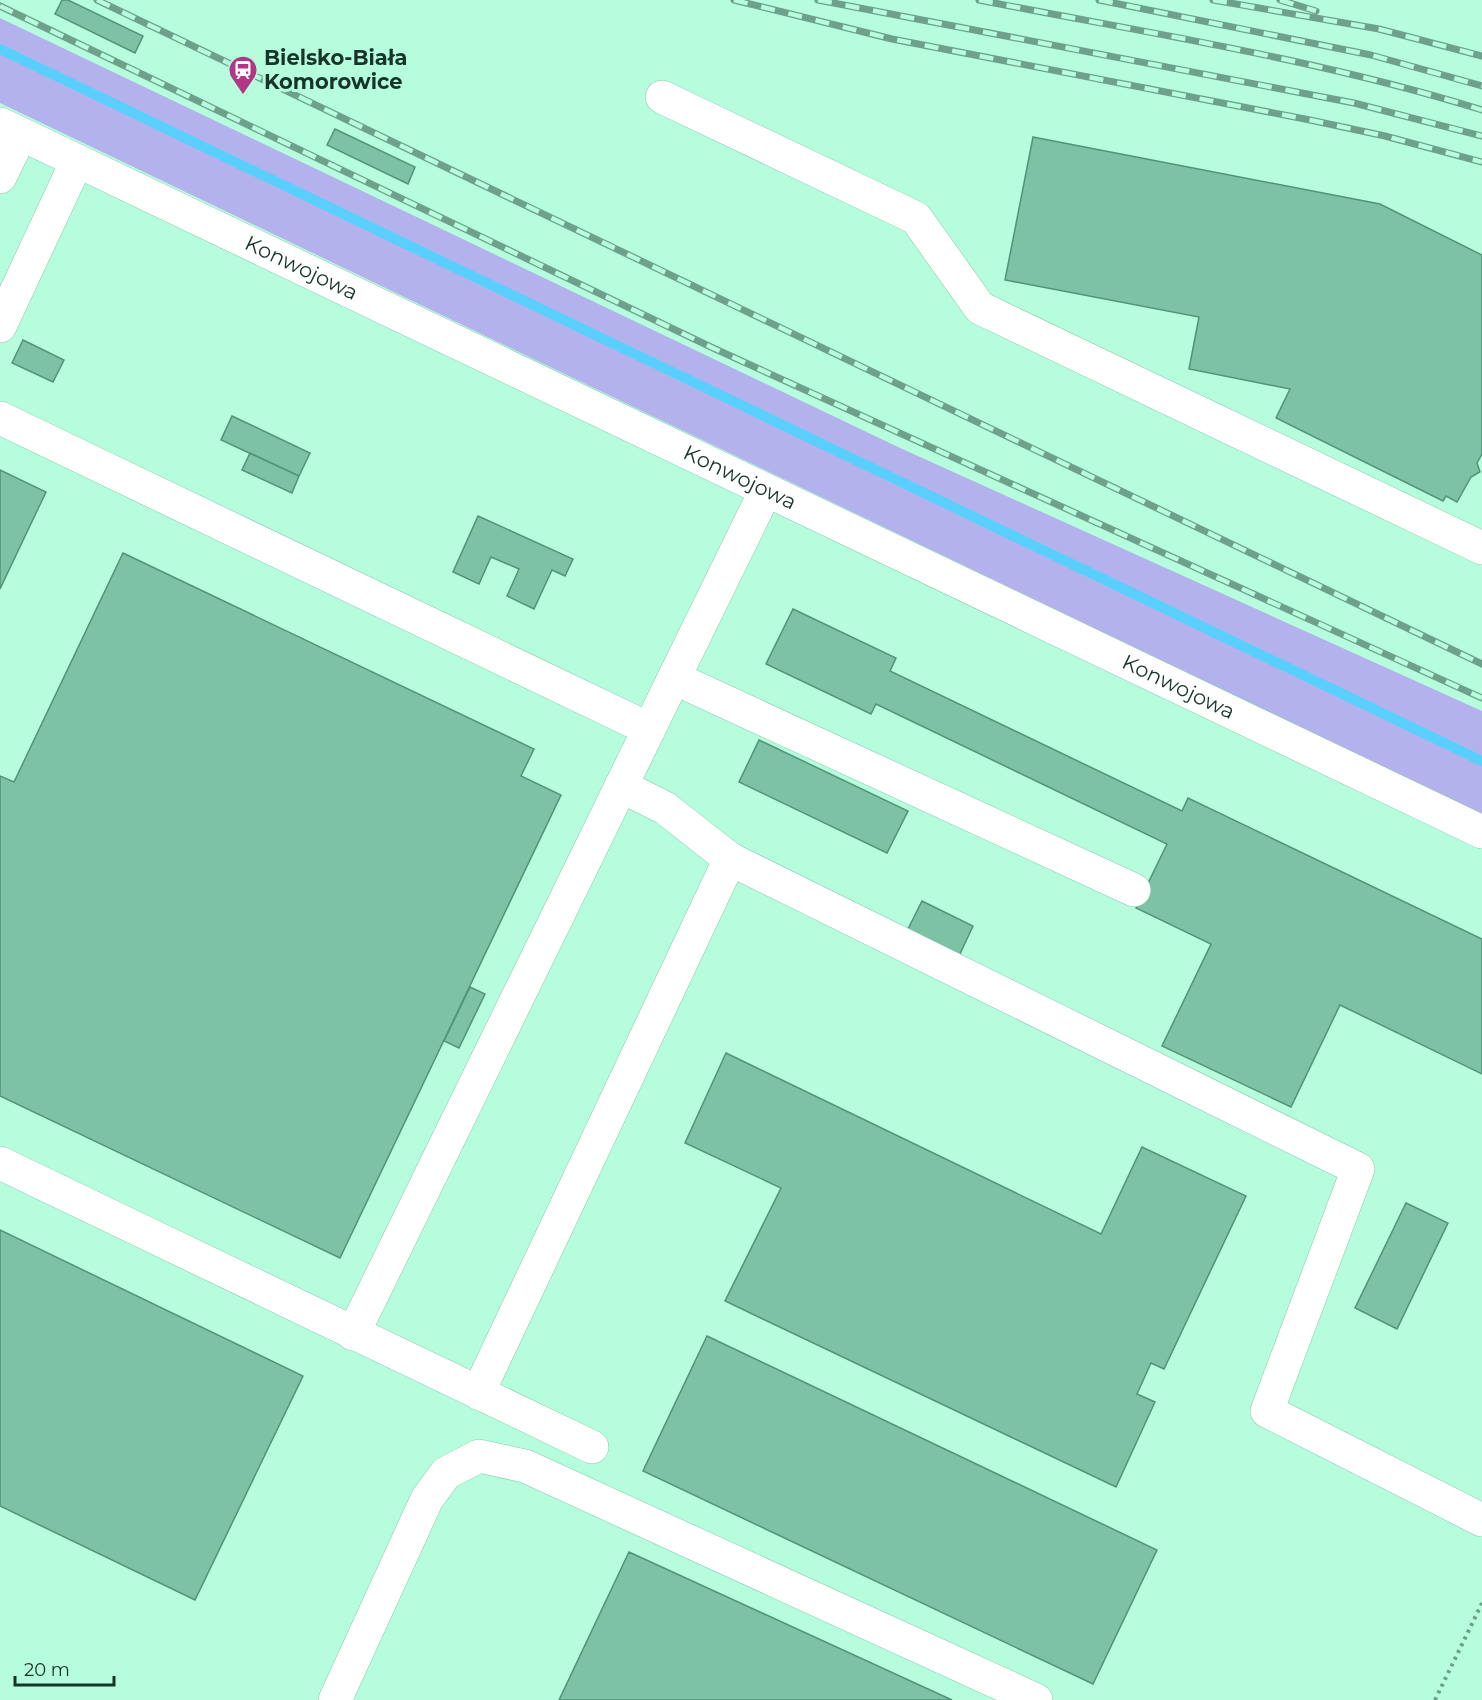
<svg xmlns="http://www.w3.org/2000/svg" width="1482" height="1700" viewBox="0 0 1482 1700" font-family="Montserrat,sans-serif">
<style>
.green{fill:#b3b2ed}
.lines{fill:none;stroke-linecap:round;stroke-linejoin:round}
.stream{stroke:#59d0fb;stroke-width:10}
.building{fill:#7cc2a4;stroke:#4f9478;stroke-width:1.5}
.minor-casing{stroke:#84caab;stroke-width:34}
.path{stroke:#6ca089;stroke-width:4;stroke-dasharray:3 4.5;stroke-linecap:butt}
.minor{stroke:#fff;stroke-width:33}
.rail-casing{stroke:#6ea18b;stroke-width:7}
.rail{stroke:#b6fddd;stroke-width:4.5;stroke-dasharray:14;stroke-linecap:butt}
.labels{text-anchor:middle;stroke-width:6;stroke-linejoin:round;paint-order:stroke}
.poi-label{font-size:21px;font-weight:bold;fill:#173428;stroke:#b6fddd;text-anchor:start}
.street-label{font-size:21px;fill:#173428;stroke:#b6fddd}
</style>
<rect width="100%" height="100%" fill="#b6fddd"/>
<path class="green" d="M0 18 898 447 1482 711V814L0 103Z"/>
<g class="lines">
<path class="stream" d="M0 49 1482 761"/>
</g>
<path class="building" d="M62 0H68L143 36 135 53 55 14Z
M335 129 415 167 408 184 327 145Z
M1033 137 1380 204 1482 255V454L1477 463 1480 472 1471 477 1457 502 1446 496 1443 501 1276 418 1290 389 1189 369 1199 317 1005 280Z
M23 340 64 360 53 382 12 363Z
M232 416 310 453 299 476 221 440Z
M250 453 299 476 292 493 242 470Z
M0 470 46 492 0 589Z
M478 516 573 559 565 576 552 570 534 609 507 596 519 569 491 557 479 584 453 572Z
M123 553 534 749 521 776 561 795 340 1258 0 1096V776L14 782Z
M793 609 896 658 890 671 1182 811 1188 798 1482 939V1074L1340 1005 1291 1107 1162 1046 1211 944 1136 908 1167 844 876 704 871 714 766 664Z
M759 740 908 811 887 853 739 782Z
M922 901 973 926 959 956 907 931Z
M470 987 485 994 459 1048 444 1041Z
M726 1053 1101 1234 1142 1147 1246 1196 1164 1369 1151 1363 1137 1394 1155 1402 1116 1487 725 1301 781 1188 685 1143Z
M1406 1203 1448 1223 1397 1329 1355 1308Z
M0 1230 303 1376 195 1600 0 1506Z
M707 1336 1157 1550 1093 1684 643 1471Z
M629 1552 952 1700H559Z"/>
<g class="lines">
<g class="minor-casing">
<g id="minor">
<path d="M662 97 916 218 980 308 1482 548"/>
<path id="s1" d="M0 124 1482 832"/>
<path d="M0 177 21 134"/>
<path d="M0 326 77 161"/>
<path d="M0 418 649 729"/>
<path d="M674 678 1134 890"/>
<path d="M730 859 1358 1169 1267 1411 1482 1520"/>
<path d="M0 1163 592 1447"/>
<path d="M353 1334 766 490"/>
<path d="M478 1393 730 859 665 808 621 786"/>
<path d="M335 1700 427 1499 446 1473 479 1456 525 1466 1036 1700"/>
</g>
</g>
<path class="path" d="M1435 1700 1482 1603"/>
<use href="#minor" class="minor"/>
<g class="rail-casing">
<path id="rail" d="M97 0 1482 664
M734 0 892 39 1310 120 1385 136 1482 162
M818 0 1354 103 1482 136
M979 0C1147 33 1318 59 1482 110
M1099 0 1371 55 1482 86
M1213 0 1379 29 1482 56
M1280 0 1316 11
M0 6 713 348 1482 698"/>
</g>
<use href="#rail" class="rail"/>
</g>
<defs>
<g id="station-pin" transform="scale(1.5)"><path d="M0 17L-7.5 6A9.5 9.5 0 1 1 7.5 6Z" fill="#b23686" stroke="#b6fddd"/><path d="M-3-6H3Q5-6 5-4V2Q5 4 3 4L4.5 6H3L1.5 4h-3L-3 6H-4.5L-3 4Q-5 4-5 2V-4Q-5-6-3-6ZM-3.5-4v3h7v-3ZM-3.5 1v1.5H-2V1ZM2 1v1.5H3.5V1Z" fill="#fff"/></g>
</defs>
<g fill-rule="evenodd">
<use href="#station-pin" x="243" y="70"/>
</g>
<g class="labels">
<g class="poi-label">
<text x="264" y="65">Bielsko-Biała<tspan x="264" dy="24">Komorowice</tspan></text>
</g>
<g class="street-label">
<text dy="7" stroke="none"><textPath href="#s1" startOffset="334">Konwojowa</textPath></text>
<text dy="7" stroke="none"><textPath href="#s1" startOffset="820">Konwojowa</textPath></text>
<text dy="7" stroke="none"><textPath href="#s1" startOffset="1306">Konwojowa</textPath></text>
</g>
</g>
<path d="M15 1676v9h99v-9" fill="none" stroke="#173428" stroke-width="3"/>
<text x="24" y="1676" font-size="18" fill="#173428" stroke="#b6fddd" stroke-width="4.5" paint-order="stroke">20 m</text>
</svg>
